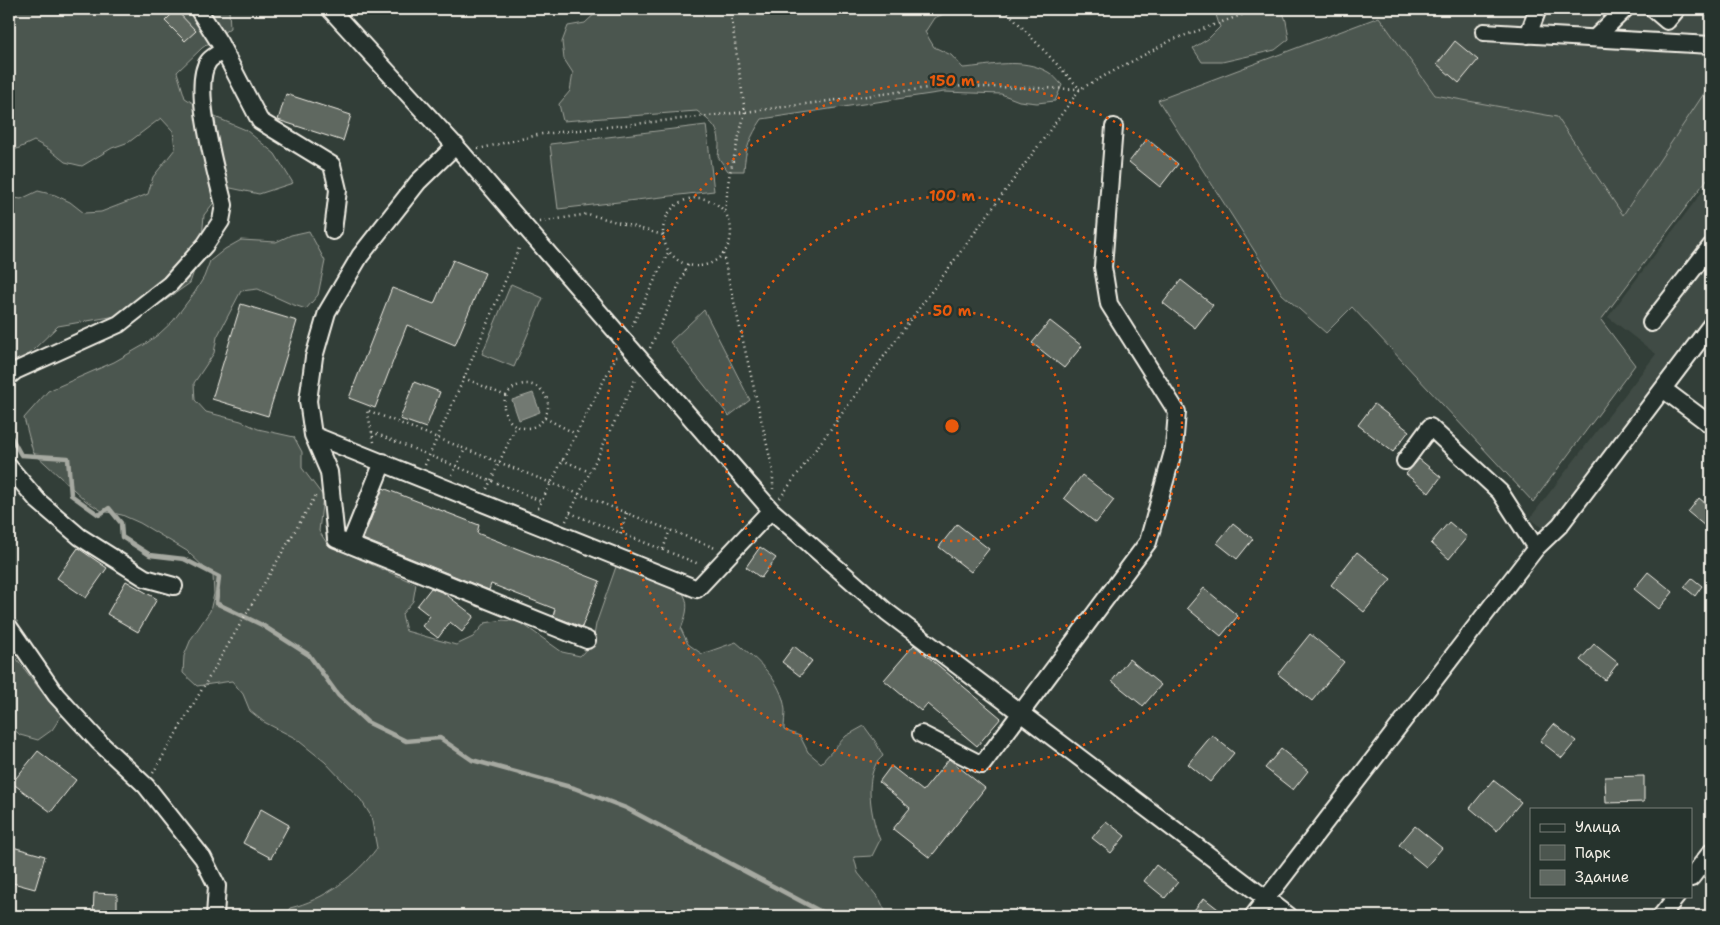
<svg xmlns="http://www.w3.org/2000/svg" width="1720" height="925" viewBox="0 0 1720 925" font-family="'Shantell Sans',sans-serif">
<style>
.built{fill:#404b44}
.green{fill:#4c564f;stroke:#a0a49c}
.water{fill:#727972;stroke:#a6a9a1}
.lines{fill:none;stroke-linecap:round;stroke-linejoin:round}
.stream{stroke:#a6a9a1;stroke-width:4.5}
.building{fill:#5f6861;stroke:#f4f1e8}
.minor-casing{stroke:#f4f1e8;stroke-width:20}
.path{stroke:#f4f1e8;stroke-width:2.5;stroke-dasharray:1 4;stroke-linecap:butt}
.minor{stroke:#26332d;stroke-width:16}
.ring{fill:none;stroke:#e8590c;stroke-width:2.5;stroke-dasharray:2.5 5}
.centre{fill:#e8590c;stroke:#26332d;stroke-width:2.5}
.ring-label{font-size:15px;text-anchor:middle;font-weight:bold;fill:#e8590c;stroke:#26332d;stroke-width:4.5;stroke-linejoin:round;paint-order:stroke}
</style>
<rect width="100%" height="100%" fill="#323e38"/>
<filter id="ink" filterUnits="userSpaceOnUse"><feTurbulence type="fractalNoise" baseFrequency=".02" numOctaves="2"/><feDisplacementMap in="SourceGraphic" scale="10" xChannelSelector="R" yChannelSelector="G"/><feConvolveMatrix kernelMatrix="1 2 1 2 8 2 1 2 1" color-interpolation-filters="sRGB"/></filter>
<g filter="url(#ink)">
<path class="built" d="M1391 9H1711V83L1623 216 1557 117 1435 95 1379 17Z
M1711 180V318L1547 532 1530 518 1656 354 1608 317Z"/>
<path class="green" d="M9 9H229L230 28 202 48 177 72 185 98 215 117 246 130 275 154 293 183 259 194 226 187 204 215 201 250 190 283 163 302 128 314 58 326 32 351 9 368V197L21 199 38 191 55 195 70 202 84 213 101 212 148 194 153 177 175 149 173 131 161 118 129 142 112 148 82 166 65 162 50 150 34 141 17 149H9Z
M600 9H951V11L934 18 925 32 934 47 951 55 963 68C991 66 1022 57 1048 72 1054 75 1058 81 1062 85L1055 101 1037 103 1019 101 1001 94 944 92 762 119C750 137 745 149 744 171H728L718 157C721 131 718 127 697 111L563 121 559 104 570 91 573 73 564 59 562 42 568 26 585 23Z
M1214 9H1282L1286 21 1289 39 1275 50 1222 62H1202L1193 48 1208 39 1220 27Z
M1379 17 1435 95 1557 117 1623 215 1711 83V174L1601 320 1635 365 1533 502 1352 307 1326 333 1282 294 1158 100Z
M706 125 714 191 558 209 550 144Z
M309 231 325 261 318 295 306 309 291 304 258 289 241 291 217 337 214 353 194 383 195 400 206 412 241 421 258 429 294 437 302 452V468L323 496 319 531 328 545 416 584 413 601 402 614 406 631 456 645 473 637 485 623 503 620 520 622 562 652 580 656 593 642 596 624 618 561C635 568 675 579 684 595 690 606 685 618 681 629L688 644 702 654 736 642C757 660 782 680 785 710 785 716 784 723 784 730L800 736 808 752 821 763 846 736 864 726 875 741 883 756C880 759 876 762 875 766 865 786 872 820 880 840L872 856 854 857 858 873 880 900 887 915 886 916H285L290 908C324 900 356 876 377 848L371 816 361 800 325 762 295 738 264 722 250 711 243 694 232 681 197 686 183 673 184 656 191 639 210 611 214 594 213 576 187 551 140 523 122 515 102 511 86 501 33 452 24 418 48 391 114 362 144 345 159 334 173 321 195 292 204 277 210 261 225 249 241 240 276 242 291 235Z
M511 284 543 298 514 367 482 354Z
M704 310 750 400 729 416 670 342Z
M9 649C27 671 42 695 62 715L52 730 38 740 20 735 9 725Z"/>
<path class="water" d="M533 393 540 412 519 420 512 400Z"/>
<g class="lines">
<path class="stream" d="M9 433 21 455 68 458 71 495 99 515 109 508 121 523 122 537 150 555 184 559 219 577 216 603 262 625 309 655 338 695 367 722 406 741 440 738 472 760 574 788 626 808 829 916"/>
</g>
<path class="building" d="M176 10 196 31 185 41 165 21Z
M1455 41 1478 60 1459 83 1437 64Z
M286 94 351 115 343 141 278 120Z
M1147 139 1178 164 1160 187 1129 162Z
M453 260 485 273 455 345 407 325 375 408 349 398 392 288 434 304Z
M1181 280 1213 305 1195 328 1163 303Z
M241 304 297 321 268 416 212 399Z
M1050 321 1082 346 1064 368 1032 343Z
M414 382 440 392 426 428 400 419Z
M1374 404 1409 431 1393 452 1358 425Z
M1419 459 1441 477 1429 493 1406 474Z
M1082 475 1114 500 1096 523 1064 498Z
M383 488 479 525 477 533 600 581 582 627 553 616 555 609 491 584 489 590 363 539Z
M1699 498 1711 508V531L1688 512Z
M1449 522 1467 537 1449 559 1431 543Z
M1233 523 1253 539 1237 559 1217 543Z
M957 524 989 549 971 572 939 547Z
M760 547 776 558 761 578 746 567Z
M78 548 107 568 86 598 57 578Z
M1357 552 1391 579 1364 612 1331 585Z
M1648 572 1673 592 1659 609 1634 589Z
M1692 578 1702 586 1695 596 1684 587Z
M126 581 157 599 138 632 107 614Z
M431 588 444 593 474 616 462 632 450 622 438 638 422 626 430 616 417 606Z
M1204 588 1238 616 1221 636 1187 608Z
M1310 634 1344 662 1312 701 1278 674Z
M1594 644 1618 663 1605 680 1580 660Z
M914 645 1001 718 977 746 927 704 921 711 884 680Z
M794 646 812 661 800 676 782 662Z
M1129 659 1161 685 1143 706 1112 681Z
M1554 724 1576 741 1562 758 1540 741Z
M1212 735 1234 753 1210 782 1188 764Z
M1281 749 1308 771 1293 790 1265 768Z
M38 751 76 780 51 812 12 783Z
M949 759 985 788 930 858 893 829 910 808 879 782 891 766 923 791Z
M1644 776V802L1606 803 1605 777Z
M1493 780 1521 802 1497 831 1470 808Z
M261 809 289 825 271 858 243 843Z
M1106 821 1125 836 1111 853 1092 838Z
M1415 826 1442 848 1426 867 1399 845Z
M9 846 45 856 35 889 9 882Z
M1156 865 1178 882 1165 898 1144 881Z
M94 893 117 894V916H93Z
M1204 898 1227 916H1189Z"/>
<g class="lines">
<g class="minor-casing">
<path id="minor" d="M198 9 219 42 260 121 332 165 338 190 333 231
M330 9 462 153 527 229 771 510 887 612 1289 916
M1653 9 1667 21 1677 9
M1484 32 1711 45
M1528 35 1538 9
M1595 38 1625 9
M456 145 418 182 360 256 327 312 314 357 308 401 313 435 697 589 771 510
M1651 323 1711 246
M9 376 15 371 119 324 170 284 205 245 221 221 224 205C217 176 191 86 208 62 211 57 219 54 223 50
M1663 389 1711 425
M313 435 329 472 336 539 587 640
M1405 461 1430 427 1500 492 1536 548
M9 467 38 501 80 537 145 578 174 586
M350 544 383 462
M9 627 56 695 99 742 146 786 203 858 217 886 215 916
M921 734 982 765 1148 542 1174 448 1177 412 1109 304 1103 267 1114 127
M1691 878 1711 852
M1253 916 1536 548 1560 525 1711 325
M1661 916 1677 896"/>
</g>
<path class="path" d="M730 9 745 112 943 86 1080 89
M1005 9 1080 89
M478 149 542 134 745 112 729 177 725 213
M663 232a34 34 0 1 1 68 0a34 34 0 1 1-68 0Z
M540 222 588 214 663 235
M723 254 773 471V489
M632 326 669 251
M650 348 688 265
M504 406a22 22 0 1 1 44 0a22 22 0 1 1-44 0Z
M506 396 464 378 520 246
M545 418 576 434
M372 432 541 501
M374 442 367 410 715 548
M562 460 590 472
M425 465 464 378
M452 475 465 449
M487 489 516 426
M780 498 1080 89 1172 40 1258 9
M538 508 617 355
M570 513 699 564
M566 521 636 378
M620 533 627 513
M663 549 670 530
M153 773 316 495"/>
<use href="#minor" class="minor"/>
</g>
</g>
<g class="ring">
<circle cx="952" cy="426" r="115"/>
<circle cx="952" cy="426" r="230"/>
<circle cx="952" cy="426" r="345"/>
</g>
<circle cx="952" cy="426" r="8" class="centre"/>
<g class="ring-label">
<text x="952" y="86">150 m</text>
<text x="952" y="201">100 m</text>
<text x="952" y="316">50 m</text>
</g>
<rect width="1720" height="925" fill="none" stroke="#26332d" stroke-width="30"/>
<rect x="15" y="15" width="1690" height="895" fill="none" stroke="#f4f1e8" stroke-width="2" filter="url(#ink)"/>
<rect x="1530" y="808" width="162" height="90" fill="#26332d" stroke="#787f78"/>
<rect x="1540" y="824" width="25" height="8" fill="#26332d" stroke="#787f78"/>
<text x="1575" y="832" font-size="15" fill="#f4f1e8">Улица</text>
<rect x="1540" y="845" width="25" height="15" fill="#4c564f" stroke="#787f78"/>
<text x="1575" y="858" font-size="15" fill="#f4f1e8">Парк</text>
<rect x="1540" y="870" width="25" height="15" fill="#5f6861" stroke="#787f78"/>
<text x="1575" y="882" font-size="15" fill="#f4f1e8">Здание</text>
</svg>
